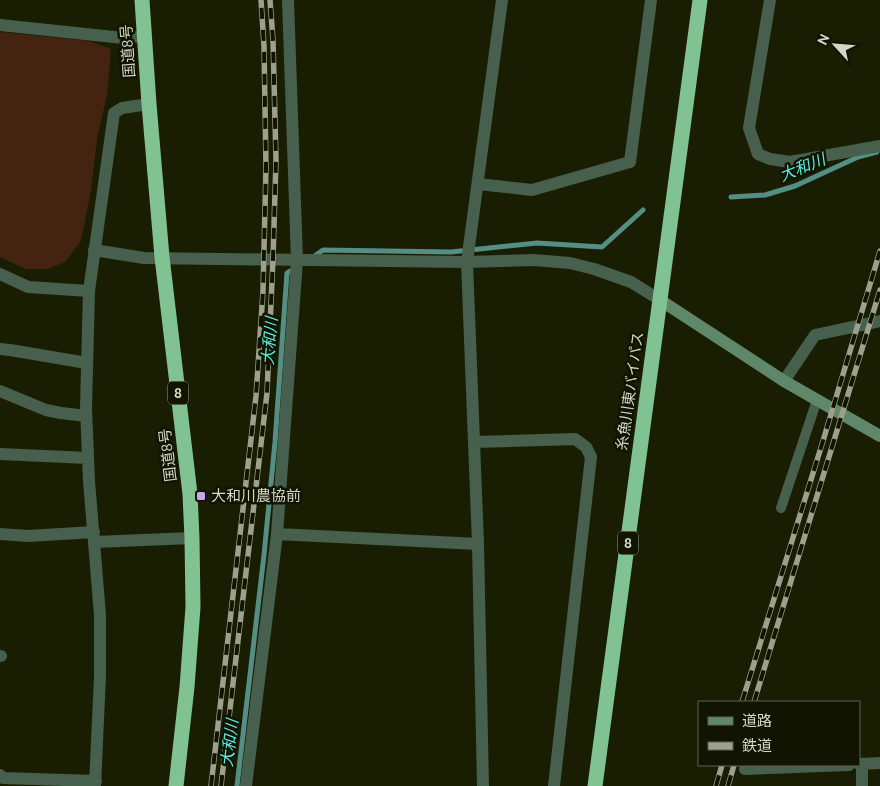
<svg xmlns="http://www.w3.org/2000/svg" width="880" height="786" viewBox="0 0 880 786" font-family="Ubuntu,'Noto Sans JP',sans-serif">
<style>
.garden{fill:#452311}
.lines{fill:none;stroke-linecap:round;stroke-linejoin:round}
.stream{stroke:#548e84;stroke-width:5}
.lane{stroke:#47604d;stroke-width:10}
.street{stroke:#47604d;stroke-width:12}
.secondary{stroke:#5f8769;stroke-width:12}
.highway{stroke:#81c293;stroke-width:15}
.rail-casing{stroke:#9ca08c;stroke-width:5.5}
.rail{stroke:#111400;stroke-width:4;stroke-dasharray:11;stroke-linecap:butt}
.poi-dot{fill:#c6a6f0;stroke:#111400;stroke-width:2}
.labels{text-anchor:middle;stroke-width:5;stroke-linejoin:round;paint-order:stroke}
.shield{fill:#111400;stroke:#999c8b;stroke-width:1}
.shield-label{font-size:14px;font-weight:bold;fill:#d3d7c6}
.street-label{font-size:15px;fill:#d3d7c6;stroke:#111400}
.poi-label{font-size:15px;fill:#d3d7c6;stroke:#111400;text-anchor:start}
.water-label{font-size:16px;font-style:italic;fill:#5becdf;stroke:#111400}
</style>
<rect width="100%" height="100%" fill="#191e03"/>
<path class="garden" d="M0 32 89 41 111 49 107 95 97 139 91 190 81 241 65 262 48 269H26L0 257Z"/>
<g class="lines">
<path class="stream" d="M731 197 765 195 795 186 858 157 877 152
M313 257 323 250 451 252 537 243 602 247 643 210
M237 786 264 555 275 442 287 273 295 268"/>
<path class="lane" d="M781 508 817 400"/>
<path class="street" d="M770 0 749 128 758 154 770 159 790 162 880 146
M0 25 123 38 144 36
M478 184 532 190 630 162 651 0
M94 250 144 258 467 262 534 260 570 263 594 269 631 282 660 300
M0 274 28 287 89 291
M0 349 10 350 87 363
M784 381 815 335 880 321
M0 391 46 410 61 413 86 416
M474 442 575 439 586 447 591 457 554 786
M0 454 88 458
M0 534 28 536 94 532
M277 534 478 544
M94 542 192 538
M0 656H1
M859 764 880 763
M862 764V786
M745 769 849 765
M0 775 3 778 96 781
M95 786 100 676V615L89 481 86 408 89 291 114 113 122 108 149 104
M246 786 277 534 297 260 288 0
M483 786 478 544 467 262 502 0"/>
<path class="secondary" d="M660 300 784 381 880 436"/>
<path class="highway" d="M142 0 149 104 162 257 190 494 192 538 193 607 187 687 176 786
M595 786 700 0"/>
<g class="rail-casing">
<path id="rail" d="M742 702 823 441 880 251
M754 702 880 290
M211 786 256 396 263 291 266 167 264 46 261 0
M221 786 267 393 273 259 276 160 273 40 270 0
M716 786 722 765
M728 786 734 765"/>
</g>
<use href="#rail" class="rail"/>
</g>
<rect class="poi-dot" x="196" y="491" width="10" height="10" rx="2.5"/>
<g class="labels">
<g class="shield">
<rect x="168" y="381.5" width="20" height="23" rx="4"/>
<rect x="618" y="531.5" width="20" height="23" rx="4"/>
</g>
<g class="shield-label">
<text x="178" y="398">8</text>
<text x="628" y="548">8</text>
</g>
<g class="street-label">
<text transform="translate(128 51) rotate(-94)" y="5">国道8号</text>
<text transform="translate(630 391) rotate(-82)" y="5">糸魚川東バイパス</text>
<text transform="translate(168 455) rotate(-97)" y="5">国道8号</text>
</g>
<g class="poi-label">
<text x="211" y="501">大和川農協前</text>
</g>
<g class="water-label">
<text transform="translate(802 167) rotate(-22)" y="6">大和川</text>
<text transform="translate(269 341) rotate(-85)" y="6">大和川</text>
<text transform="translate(229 743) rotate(-83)" y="6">大和川</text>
</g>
</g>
<rect x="698" y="701" width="162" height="65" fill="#111400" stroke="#5f624f"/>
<rect x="708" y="717" width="25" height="8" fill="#5f8769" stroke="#5f624f"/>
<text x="742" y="726" font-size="15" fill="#d3d7c6">道路</text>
<rect x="708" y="742" width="25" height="8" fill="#9ca08c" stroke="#5f624f"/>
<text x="742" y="751" font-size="15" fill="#d3d7c6">鉄道</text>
<g transform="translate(835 45) rotate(296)" stroke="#111400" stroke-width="4" paint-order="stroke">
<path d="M0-4L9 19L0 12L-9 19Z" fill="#d3d7c6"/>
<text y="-8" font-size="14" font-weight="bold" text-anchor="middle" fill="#d3d7c6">N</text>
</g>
</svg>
